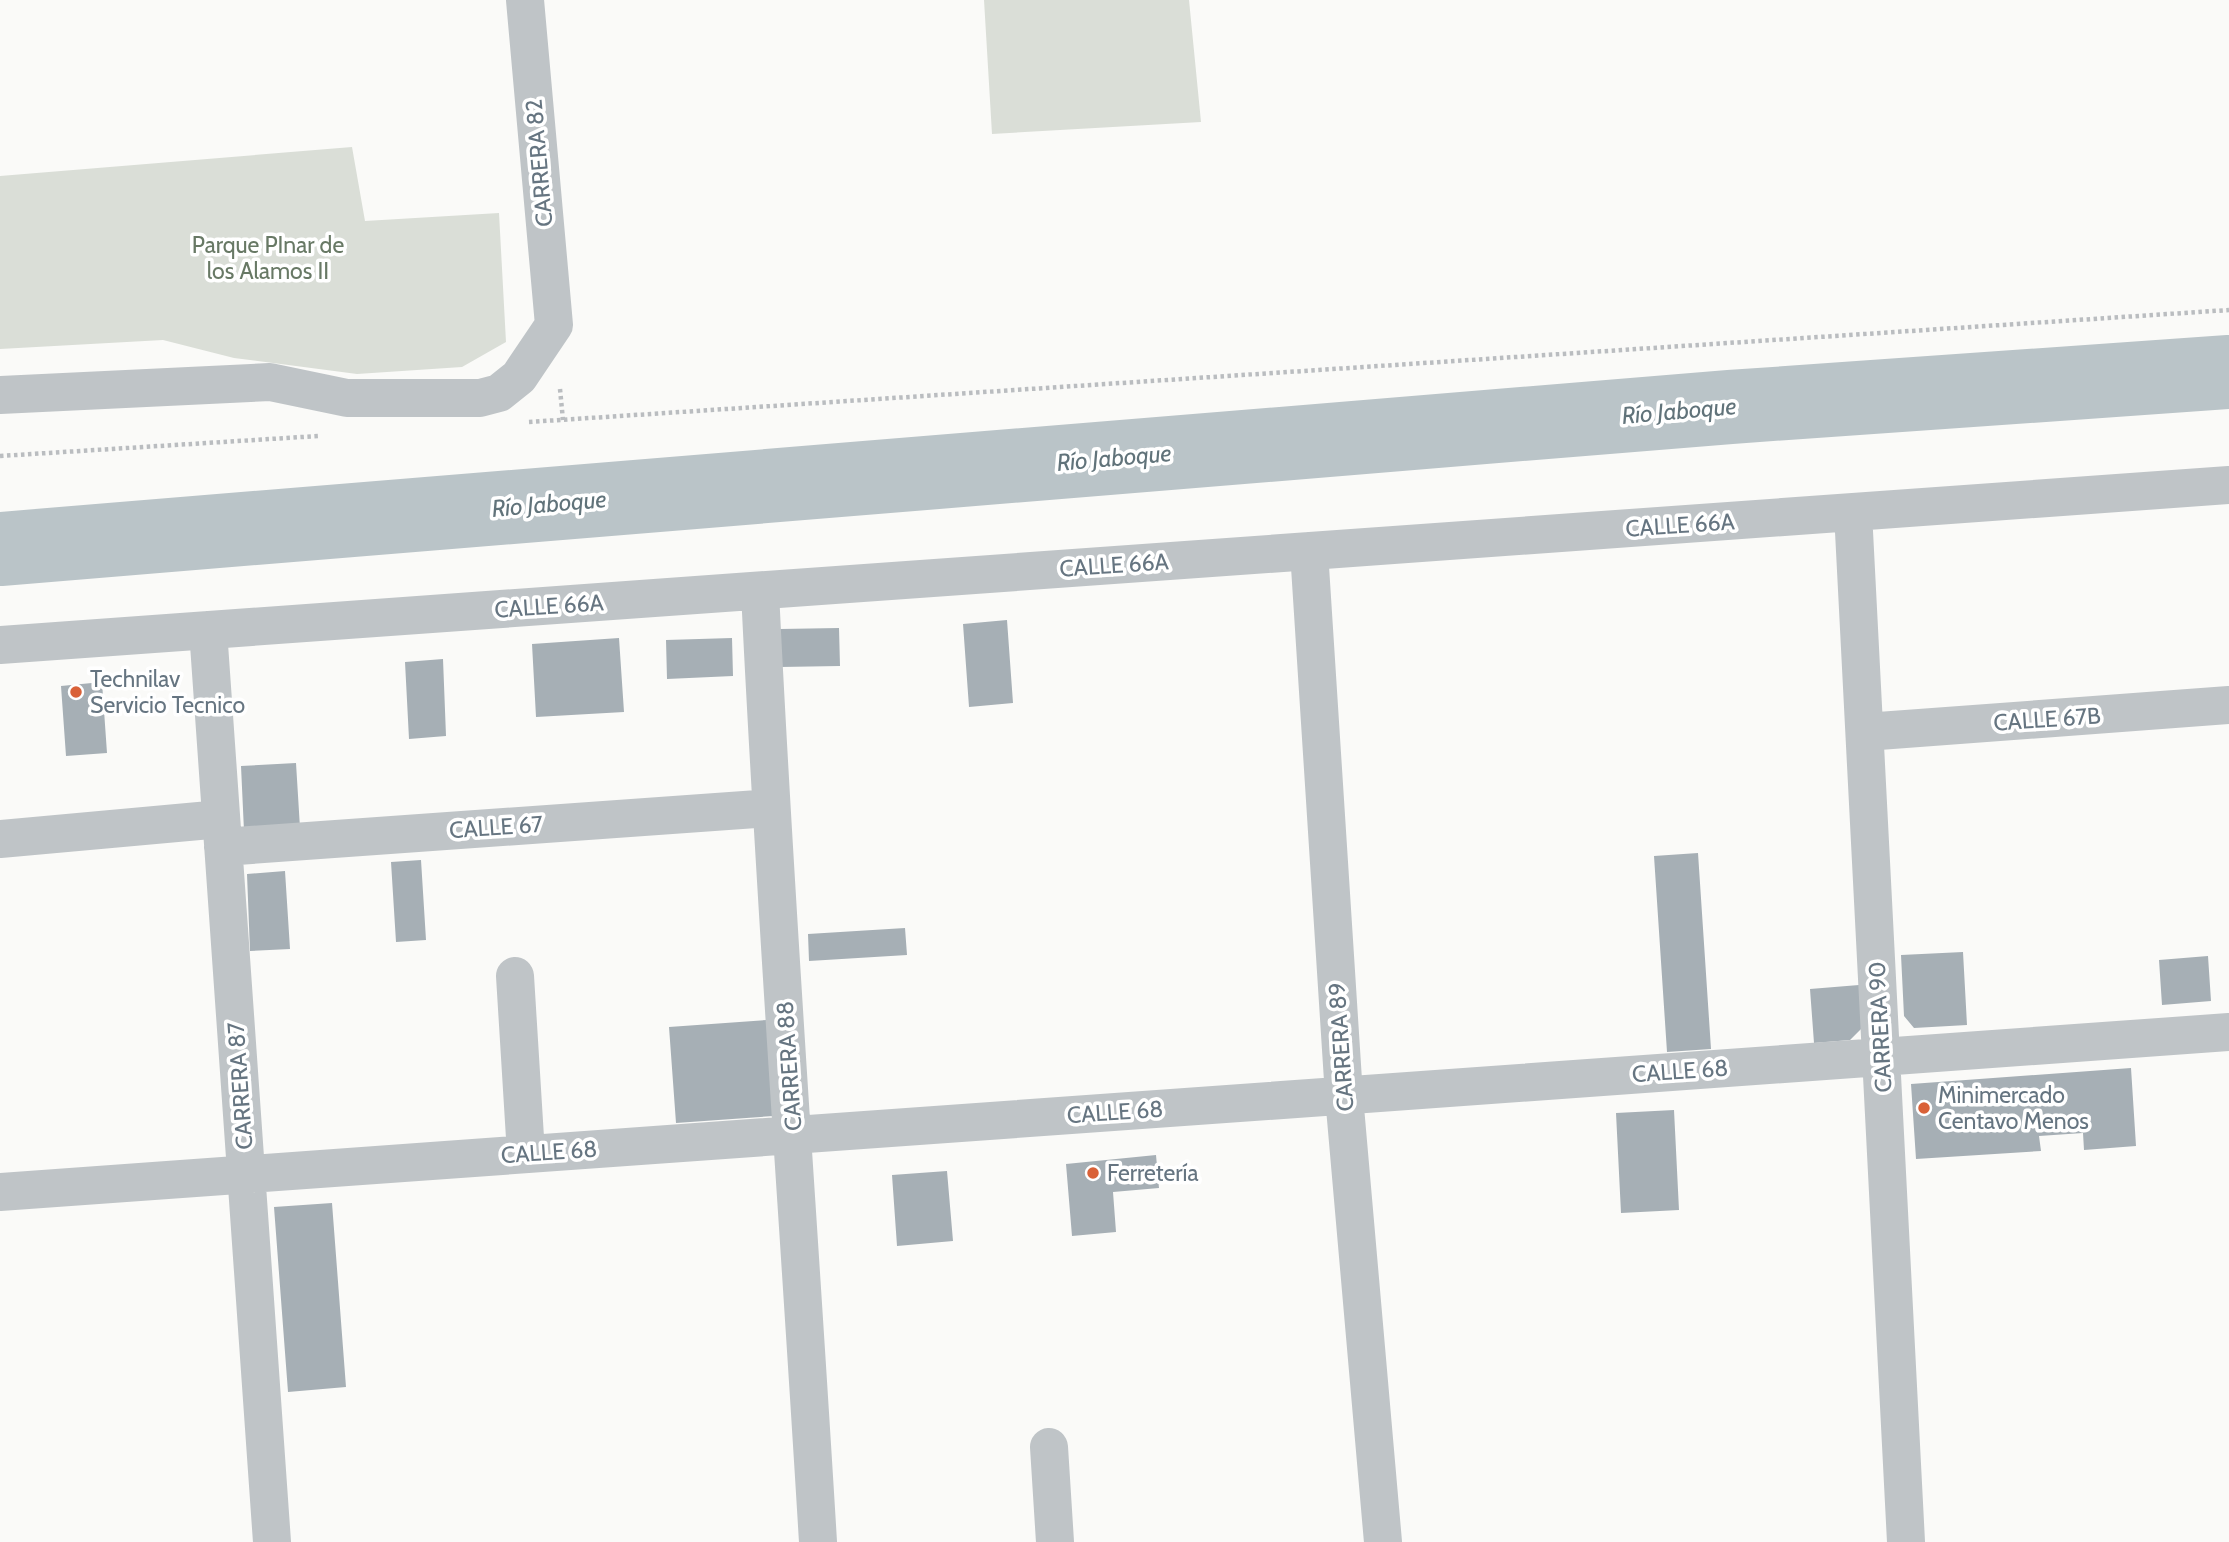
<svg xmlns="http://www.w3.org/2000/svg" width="2229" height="1542" viewBox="0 0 2229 1542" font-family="Cabin,sans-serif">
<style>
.green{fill:#daded7}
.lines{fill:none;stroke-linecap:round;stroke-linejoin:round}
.river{stroke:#bac4c8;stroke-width:74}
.building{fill:#a6afb5}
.path{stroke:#babdc0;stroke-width:4.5;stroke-dasharray:3.5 3.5;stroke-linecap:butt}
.minor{stroke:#bfc4c7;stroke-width:38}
.poi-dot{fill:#d96138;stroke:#fff;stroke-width:2.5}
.labels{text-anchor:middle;stroke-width:7;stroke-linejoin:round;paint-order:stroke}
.street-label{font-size:23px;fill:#667581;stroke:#fff}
.park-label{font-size:23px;fill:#687965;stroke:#fff}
.poi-label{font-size:23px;fill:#667581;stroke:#fff;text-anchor:start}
.water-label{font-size:24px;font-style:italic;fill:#61737a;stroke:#fff}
</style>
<rect width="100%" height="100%" fill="#fafaf8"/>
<path class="green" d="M984 0H1189L1201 122 992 134Z
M352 147 365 221 499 213 506 342 462 367 357 374 234 358 163 340 0 349V176Z"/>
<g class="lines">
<path class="river" d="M0 549 1730 407 2229 372"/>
</g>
<path class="building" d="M1007 620 1013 703 969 707 963 624Z
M839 628 840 666 780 667V629Z
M619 638 624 712 536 717 532 644Z
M732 638 733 676 667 679 666 640Z
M443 659 446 736 409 739 405 662Z
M102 682 107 753 66 756 61 686Z
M296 763 300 828 244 831 241 766Z
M1698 853 1711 1049 1667 1052 1654 856Z
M421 860 426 940 396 942 391 862Z
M285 871 290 949 250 951 247 874Z
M905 928 907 955 809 961 808 934Z
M1963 952 1967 1025 1914 1028 1904 1016 1901 955Z
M2208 956 2211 1001 2162 1005 2159 960Z
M1859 985 1863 1027 1850 1040 1814 1043 1810 989Z
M767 1020 773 1116 676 1123 669 1027Z
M2131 1068 2136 1146 2084 1150 2083 1133 2039 1136 2041 1151 1916 1159 1911 1084Z
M1674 1110 1679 1210 1621 1213 1616 1113Z
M1156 1155 1159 1188 1113 1192 1116 1232 1072 1236 1066 1164Z
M947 1171 953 1241 897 1246 892 1175Z
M332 1203 346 1387 288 1392 274 1207Z"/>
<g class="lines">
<path class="path" d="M560 389 563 420
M529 422 2229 310
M0 456 318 436"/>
<path class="minor" d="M0 395 270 382 347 398H480L499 393 519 377 554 325 525 0
M1853 512 1906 1542
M1309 551 1344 1096 1383 1542
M760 591C775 908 799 1225 818 1542
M208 630 272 1542
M0 645 2229 485
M1865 732 2229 705
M0 839 221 819
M223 847 770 808
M515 976 526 1154
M0 1192 2229 1032
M1049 1447 1055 1542"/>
</g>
<g class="poi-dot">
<circle cx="76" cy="692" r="7"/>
<circle cx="1924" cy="1108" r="7"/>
<circle cx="1093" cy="1173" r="7"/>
</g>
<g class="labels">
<g class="street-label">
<text transform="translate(539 163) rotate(-95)" y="8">CARRERA 82</text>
<text transform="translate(1680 525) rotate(-4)" y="8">CALLE 66A</text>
<text transform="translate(1114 565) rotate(-4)" y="8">CALLE 66A</text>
<text transform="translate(549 606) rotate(-4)" y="8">CALLE 66A</text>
<text transform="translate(2047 719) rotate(-4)" y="8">CALLE 67B</text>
<text transform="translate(496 827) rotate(-4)" y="8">CALLE 67</text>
<text transform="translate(1880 1027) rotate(-93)" y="8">CARRERA 90</text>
<text transform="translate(1341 1047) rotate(-94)" y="8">CARRERA 89</text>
<text transform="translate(789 1066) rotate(-94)" y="8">CARRERA 88</text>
<text transform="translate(1680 1071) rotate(-4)" y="8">CALLE 68</text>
<text transform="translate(240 1086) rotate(-94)" y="8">CARRERA 87</text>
<text transform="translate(1115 1112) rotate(-4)" y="8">CALLE 68</text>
<text transform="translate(549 1152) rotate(-4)" y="8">CALLE 68</text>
</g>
<g class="park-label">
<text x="268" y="253">Parque PInar de<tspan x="268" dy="26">los Alamos II</tspan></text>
</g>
<g class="poi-label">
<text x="90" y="687">Technilav<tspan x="90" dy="26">Servicio Tecnico</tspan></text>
<text x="1938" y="1103">Minimercado<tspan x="1938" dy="26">Centavo Menos</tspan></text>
<text x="1107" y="1181">Ferretería</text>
</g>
<g class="water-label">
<text transform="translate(1679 411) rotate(-5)" y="8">Río Jaboque</text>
<text transform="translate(1114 458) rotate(-5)" y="8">Río Jaboque</text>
<text transform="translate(549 504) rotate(-5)" y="8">Río Jaboque</text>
</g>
</g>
</svg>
